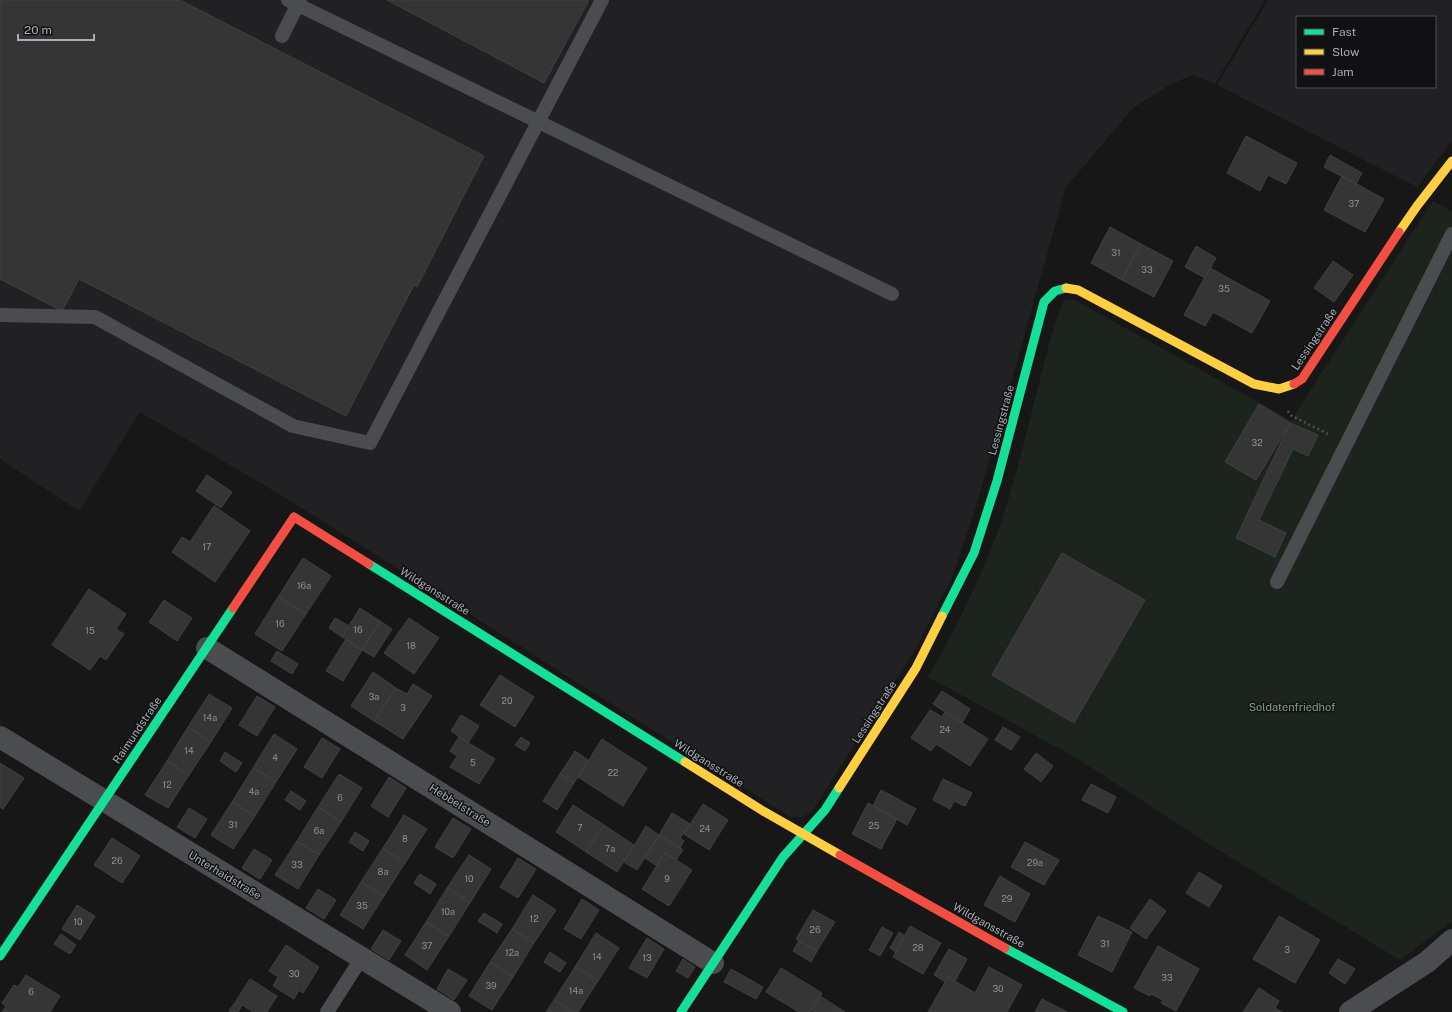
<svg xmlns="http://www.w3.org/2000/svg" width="1452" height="1012" viewBox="0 0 1452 1012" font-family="'Public Sans',sans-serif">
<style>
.built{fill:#212123;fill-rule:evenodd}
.green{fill:#1d241e}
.building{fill:#353536;stroke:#3f4043}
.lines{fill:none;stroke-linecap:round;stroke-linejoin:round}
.path{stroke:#4d4e52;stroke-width:2.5;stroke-dasharray:2 3;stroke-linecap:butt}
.lane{stroke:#4b4c50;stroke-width:14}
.street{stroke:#4b4c50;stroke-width:22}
.fast{stroke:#16e098;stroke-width:9}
.slow{stroke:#ffcf43;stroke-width:9}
.jam{stroke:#f24e42;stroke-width:9}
.labels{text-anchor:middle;stroke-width:3;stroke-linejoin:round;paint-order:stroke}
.number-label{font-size:9px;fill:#8b8f98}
.street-label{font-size:11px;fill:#a8adb8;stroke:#111113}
.park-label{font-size:11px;fill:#7fa381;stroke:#111113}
</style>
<rect width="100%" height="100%" fill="#171717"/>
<path class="built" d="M0 0H1265L1215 84 1193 75 1173 83 1133 108 1066 187 976 507 952 578 917 647 813 810 803 817H790L289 500 140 412 79 511 0 459Z
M1268 0H1452V141L1417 187 1217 85ZM1297 17H1435V87H1297Z"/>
<path class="green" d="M1433 201 1452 212V921L1400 960 1212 846 1075 757 928 677C959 623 987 567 1006 507 1020 463 1030 417 1042 372 1048 348 1054 323 1064 300H1075L1292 421 1299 408Z"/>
<path class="building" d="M0 0H180L484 156 417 287 414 285 346 416 79 279 62 311 0 279Z
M387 0H589L544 83Z
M1246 136 1297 163 1286 184 1268 175 1260 191 1227 173Z
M1330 155 1362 173 1356 184 1324 167Z
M1342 176 1384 199 1365 232 1324 210Z
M1110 227 1141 244 1122 280 1091 263Z
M1141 244 1173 261 1154 297 1122 280Z
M1196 246 1216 258 1205 278 1185 267Z
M1333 261 1353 275 1334 302 1314 288Z
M1210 268 1270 301 1252 333 1213 312 1205 326 1184 315Z
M1259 404 1290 423 1256 480 1225 462Z
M1290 423 1318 435 1308 456 1293 449 1259 520 1286 533 1275 557 1236 538Z
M207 475 232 492 221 508 196 491Z
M214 506 250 531 215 582 172 552 182 537 190 542Z
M1062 553 1145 600 1074 723 992 675Z
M303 558 331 576 306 614 278 597Z
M89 589 126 614 116 629 124 634 106 660 100 656 90 670 52 645Z
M278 597 306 614 282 651 255 634Z
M164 600 192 618 177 641 149 622Z
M360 608 380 621 362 650 342 637Z
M335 618 349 626 342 637 329 628Z
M409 618 439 638 414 674 384 653Z
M380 621 392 629 374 657 362 650Z
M346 639 362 650 343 681 326 671Z
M277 651 298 664 292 674 271 661Z
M373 672 396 688 374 721 351 706Z
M500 675 534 697 515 727 480 705Z
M413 684 432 696 403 739 374 721 396 688 407 694Z
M942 691 970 709 962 723 933 704Z
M209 694 232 708 211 742 188 727Z
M257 696 275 707 257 736 239 725Z
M930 710 942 717 945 712 988 739 970 766 936 744 931 751 911 738Z
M461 715 479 726 468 743 451 731Z
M188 727 211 742 189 775 167 761Z
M1003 727 1020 737 1011 750 995 740Z
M274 734 297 749 276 782 253 768Z
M459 737 495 759 479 784 450 767 457 756 450 751Z
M521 737 530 743 525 751 515 745Z
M322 738 340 749 322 778 304 767Z
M602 739 647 768 623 806 578 777Z
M575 751 588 760 574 783 560 774Z
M225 752 242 763 236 772 220 761Z
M1036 753 1053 766 1041 782 1024 769Z
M167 761 189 775 168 808 145 795Z
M0 763 24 778 3 809 0 807Z
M253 768 276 782 255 816 232 802Z
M339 774 362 788 341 822 318 807Z
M560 774 574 783 557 810 543 801Z
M389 777 406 788 388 817 371 806Z
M943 779 972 793 965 806 954 801 950 809 933 800Z
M1091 784 1116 797 1108 813 1082 800Z
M881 790 916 809 907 825 873 806Z
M291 791 306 801 300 810 285 800Z
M232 802 255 816 233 849 211 835Z
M868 803 897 819 881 849 852 834Z
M703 804 728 820 709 850 684 834Z
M573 805 604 825 586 852 556 832Z
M318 807 341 822 319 855 297 841Z
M189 808 207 819 195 838 177 827Z
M672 813 690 824 680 838 684 841 680 848 659 835Z
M404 815 427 829 405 863 383 848Z
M453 818 471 829 453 858 435 847Z
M604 825 634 845 617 872 586 852Z
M646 826 659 835 637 870 624 862Z
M355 832 369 841 363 851 349 842Z
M659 835 683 850 676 860 665 853 657 866 645 858Z
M112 838 140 856 122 883 94 865Z
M297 841 319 855 298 889 275 875Z
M1025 842 1059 860 1044 885 1011 867Z
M383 848 405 863 384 896 361 882Z
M254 849 272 860 260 879 242 868Z
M665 853 692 870 669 906 642 889Z
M469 855 491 869 470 903 447 888Z
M518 858 536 869 518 898 500 887Z
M1199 872 1222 886 1209 907 1186 893Z
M420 874 436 884 430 894 414 883Z
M1000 876 1030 894 1015 922 984 905Z
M361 882 384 896 363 929 340 915Z
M447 888 470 903 449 936 426 922Z
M318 889 336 900 324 919 306 908Z
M533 895 556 910 534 943 512 929Z
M582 899 599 910 581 939 564 929Z
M1150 899 1166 911 1146 939 1130 928Z
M77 905 95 916 80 940 62 929Z
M813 910 835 922 817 951 796 939Z
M484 913 502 924 497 933 478 921Z
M1098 916 1132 932 1112 972 1078 955Z
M1279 916 1320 940 1295 983 1253 959Z
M426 922 449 936 427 970 405 955Z
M910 926 941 943 923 974 893 957Z
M882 927 893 933 880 956 869 950Z
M512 929 534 943 513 977 490 962Z
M383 930 401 941 389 960 371 949Z
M899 932 905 936 896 952 890 948Z
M596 933 619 948 598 981 575 967Z
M61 934 76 945 70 954 54 944Z
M647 938 664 949 647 978 629 968Z
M799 941 817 951 811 962 793 951Z
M286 945 319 967 303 993 299 990 294 999 273 986 278 977 269 971Z
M1158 946 1199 969 1176 1011 1161 1003 1163 1000 1151 994 1150 996 1134 988Z
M949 949 967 959 955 981 948 977 945 982 934 975Z
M550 952 566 963 560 972 544 962Z
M683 959 695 967 688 978 676 971Z
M1338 959 1355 969 1345 984 1329 973Z
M490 962 513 977 492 1010 469 996Z
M575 967 598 981 578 1012H572L554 1000Z
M989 967 1022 985 1007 1012H928L948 977 975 993Z
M781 968 822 993 810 1012H799L766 992Z
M448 969 467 980 454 1000 437 989Z
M731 969 763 987 756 999 724 982Z
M26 975 60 996 50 1012H2L6 1006 2 1003 14 985 18 987Z
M250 979 277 996 267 1012H253L236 1001Z
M1259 988 1279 1001 1275 1008 1282 1012H1243Z
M820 996 845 1012H814L811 1010Z
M1042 999 1067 1012H1035Z
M554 1000 572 1012H546Z
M236 1001 242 1005 238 1012H231L229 1011Z"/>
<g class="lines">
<path class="path" d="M1288 411 1290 415 1328 434"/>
<path class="lane" d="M288 0 892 294
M282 36 300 0
M0 315 95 317 293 426 370 443 602 0
M1277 582 1452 234
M327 1012 361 959"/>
<path class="street" d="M207 648 713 963
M0 737 450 1012
M1350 1012 1427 962 1452 940"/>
<path class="fast" d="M369 564 685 762
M942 616 974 553 997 481 1044 302 1055 291 1066 288
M1005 948 1123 1012
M0 956 233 608
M681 1012 783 857 825 810 839 788"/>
<path class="slow" d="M1399 232 1417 206 1452 161
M1066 288 1078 290 1254 384 1279 389 1294 384
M685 762 763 811 840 855
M839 788 916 668 942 616"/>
<path class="jam" d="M1294 384 1302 379 1399 232
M233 608 294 517 369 564
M840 855 1005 948"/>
</g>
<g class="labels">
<g class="number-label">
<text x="1354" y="207">37</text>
<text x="1116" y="256">31</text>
<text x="1147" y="273">33</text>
<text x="1224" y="292">35</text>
<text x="1257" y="446">32</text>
<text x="207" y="550">17</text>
<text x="304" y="589">16a</text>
<text x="280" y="627">16</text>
<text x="358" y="633">16</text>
<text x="90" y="634">15</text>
<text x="411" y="649">18</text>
<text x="374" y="700">3a</text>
<text x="507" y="704">20</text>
<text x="403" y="711">3</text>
<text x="210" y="721">14a</text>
<text x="945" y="733">24</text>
<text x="189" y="754">14</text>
<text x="275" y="761">4</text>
<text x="473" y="766">5</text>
<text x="613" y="776">22</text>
<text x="167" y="788">12</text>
<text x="254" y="795">4a</text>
<text x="340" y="801">6</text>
<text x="233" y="828">31</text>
<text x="874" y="829">25</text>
<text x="580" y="831">7</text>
<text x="705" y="832">24</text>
<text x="319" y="834">6a</text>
<text x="405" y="842">8</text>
<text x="610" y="852">7a</text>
<text x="117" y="864">26</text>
<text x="1035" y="866">29a</text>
<text x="297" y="868">33</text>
<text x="383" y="875">8a</text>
<text x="469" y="882">10</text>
<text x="667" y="882">9</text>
<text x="1007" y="902">29</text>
<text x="362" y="909">35</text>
<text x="448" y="915">10a</text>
<text x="534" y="922">12</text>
<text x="78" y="925">10</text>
<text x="815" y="933">26</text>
<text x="1105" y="947">31</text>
<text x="427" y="949">37</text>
<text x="918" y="951">28</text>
<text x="1287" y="953">3</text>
<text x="512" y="956">12a</text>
<text x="597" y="960">14</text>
<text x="647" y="961">13</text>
<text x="294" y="977">30</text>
<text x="1167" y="981">33</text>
<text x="491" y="989">39</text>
<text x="998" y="992">30</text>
<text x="576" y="994">14a</text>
<text x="31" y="995">6</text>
</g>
<g class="street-label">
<text transform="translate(1314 339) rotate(-56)" y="4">Lessingstraße</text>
<text transform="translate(1001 420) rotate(-75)" y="4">Lessingstraße</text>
<text transform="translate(435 591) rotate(32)" y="4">Wildgansstraße</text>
<text transform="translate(874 712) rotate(-57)" y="4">Lessingstraße</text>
<text transform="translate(137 730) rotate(-56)" y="4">Raimundstraße</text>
<text transform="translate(709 763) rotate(32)" y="4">Wildgansstraße</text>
<text transform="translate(460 805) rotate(32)" y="4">Hebbelstraße</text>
<text transform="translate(225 875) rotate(31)" y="4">Unterhaidstraße</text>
<text transform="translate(989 925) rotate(29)" y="4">Wildgansstraße</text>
</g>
<g class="park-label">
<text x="1292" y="711">Soldatenfriedhof</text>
</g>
</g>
<rect x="1296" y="16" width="140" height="72" fill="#111113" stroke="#4d4f55"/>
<rect x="1304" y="29" width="20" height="6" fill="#16e098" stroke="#4d4f55"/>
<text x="1332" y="36" font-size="12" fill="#a8adb8">Fast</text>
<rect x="1304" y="49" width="20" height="6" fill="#ffcf43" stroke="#4d4f55"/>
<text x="1332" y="56" font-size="12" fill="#a8adb8">Slow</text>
<rect x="1304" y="69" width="20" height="6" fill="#f24e42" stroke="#4d4f55"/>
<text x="1332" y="76" font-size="12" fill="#a8adb8">Jam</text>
<path d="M18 34v6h76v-6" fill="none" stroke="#a8adb8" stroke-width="2"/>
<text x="24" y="34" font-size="12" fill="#a8adb8" stroke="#111113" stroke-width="3" paint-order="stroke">20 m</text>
</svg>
